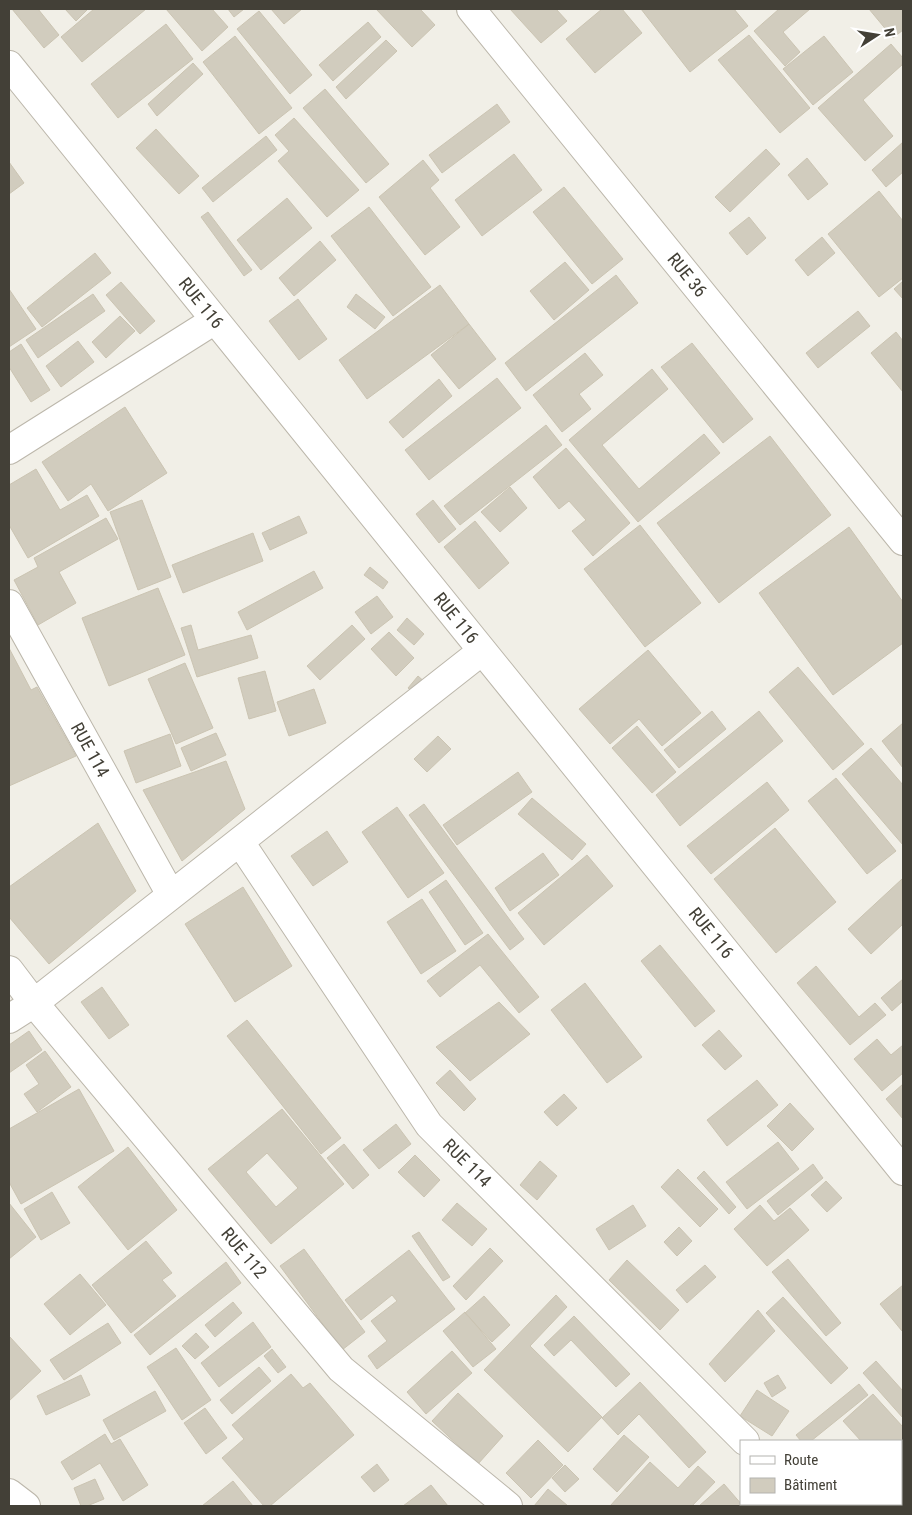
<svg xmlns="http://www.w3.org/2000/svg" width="912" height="1515" viewBox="0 0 912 1515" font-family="'Roboto Condensed',sans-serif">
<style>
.building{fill:#d1ccbe;stroke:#cbc4b2;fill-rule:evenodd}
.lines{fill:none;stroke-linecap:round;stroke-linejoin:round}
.street-casing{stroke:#bcb7ab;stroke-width:30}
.street{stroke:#fff;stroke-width:28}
.labels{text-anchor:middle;stroke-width:4.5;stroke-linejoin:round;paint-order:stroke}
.street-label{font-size:18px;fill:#434037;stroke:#fff}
</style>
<rect width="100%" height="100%" fill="#f1efe7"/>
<path class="building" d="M12 9H38L59 35 44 48Z
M65 9H88L76 21Z
M94 9H146L82 62 61 37Z
M166 9H212L228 27 202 51Z
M228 9H244L234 17Z
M271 9H302L284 24Z
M376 9H420L435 25 412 47Z
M510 9H556L567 21 541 43Z
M602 9H622L642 33 595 73 566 39Z
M641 9H734L748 26 690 72Z
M779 9H810L783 32 800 52 785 66 754 31Z
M869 9H903V30L893 38Z
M259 11 312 75 290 94 237 29Z
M368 22 381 37 333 81 319 65Z
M166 24 193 59 118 118 91 84Z
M749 35 810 108 780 133 718 60Z
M235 36 292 108 259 134 203 62Z
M824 36 853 72 813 105 783 69Z
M386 40 397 51 346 99 336 87Z
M891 44 903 58V64L863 100 893 136 865 161 818 108Z
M193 63 203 74 157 116 148 104Z
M325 89 389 164 366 183 303 108Z
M497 104 510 122 442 173 429 155Z
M294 118 359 190 327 217 278 161 289 151 275 135Z
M156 129 199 176 179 194 136 148Z
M266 136 277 150 213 202 202 188Z
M903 142V172L886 187 872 170Z
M766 149 780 164 730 212 715 197Z
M514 154 542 190 482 236 455 200Z
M807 158 828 184 808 200 788 175Z
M423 160 439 180 430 188 460 227 425 255 379 197Z
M9 162 24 183 9 194Z
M564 187 623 259 592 284 533 212Z
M879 191 903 221V278L879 297 828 234Z
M287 198 312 228 261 270 237 240Z
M369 207 431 287 393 316 331 236Z
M208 212 252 270 244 276 201 217Z
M749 217 766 238 747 255 729 233Z
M822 237 835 253 808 276 795 260Z
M320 241 336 260 294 296 279 278Z
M95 253 111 273 42 327 27 308Z
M565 262 589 290 554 320 530 291Z
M616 275 638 303 526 391 505 363Z
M903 281V299L894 289Z
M121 282 155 321 140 334 106 295Z
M440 285 469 324 367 399 339 360Z
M9 289 36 329 9 347Z
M93 294 105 311 38 358 26 340Z
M356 294 385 317 375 329 347 307Z
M298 299 327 339 299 360 269 321Z
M858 311 870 326 818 368 806 353Z
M120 316 135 331 106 358 92 342Z
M469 324 496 359 459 389 431 355Z
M896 332 903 341V392L871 353Z
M78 341 94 362 61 387 46 366Z
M692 343 753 419 723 443 661 367Z
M21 344 50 390 31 402 9 367V352Z
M585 353 603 375 579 394 591 409 562 432 533 395Z
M652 369 668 389 602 445 639 489 704 434 720 453 638 522 569 440Z
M497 378 521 408 429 480 405 450Z
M439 379 452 396 403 438 389 422Z
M125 407 167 473 108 511 91 484 68 501 42 462Z
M546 425 562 445 460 525 444 506Z
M770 436 831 515 719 603 657 523Z
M566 448 630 523 593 556 572 531 586 520 569 501 559 509 533 477Z
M36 469 60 510 87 495 99 516 28 558 9 525V485Z
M510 487 527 508 500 532 481 512Z
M142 500 171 577 138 590 110 512Z
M433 500 456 529 439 543 416 514Z
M299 516 307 533 270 550 262 533Z
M106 518 118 539 59 572 76 603 38 625 14 580 38 567 34 558Z
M475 521 509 563 479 589 444 547Z
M640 525 701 603 645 647 584 569Z
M849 527 903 602V643L833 695 759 593Z
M253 533 263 561 183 593 172 565Z
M370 567 388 582 383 589 364 575Z
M314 571 323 588 247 630 238 612Z
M158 588 185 655 109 686 82 618Z
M377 596 393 617 371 634 355 612Z
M407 618 424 634 414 645 397 630Z
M191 625 198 650 251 635 258 658 197 677 181 628Z
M352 625 365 639 320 680 307 666Z
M389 632 414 658 396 676 371 649Z
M9 648 31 690 37 687 76 756 9 786Z
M648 650 701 713 662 746 639 719 610 744 579 709Z
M185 663 213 728 176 744 148 679Z
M798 667 864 744 833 770 769 692Z
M265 671 276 711 249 719 238 678Z
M418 676 427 684 417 696 408 688Z
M314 689 326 723 289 736 277 702Z
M712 711 726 729 679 768 664 750Z
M759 711 783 741 680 826 656 795Z
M903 723V768L882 741Z
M637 726 676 772 652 793 612 748Z
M216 733 226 755 191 771 181 748Z
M170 734 181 766 136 783 124 751Z
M438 736 451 749 427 772 414 759Z
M871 748 903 785V845L842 774Z
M226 761 245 809 182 861 143 790Z
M518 772 532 792 457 845 443 825Z
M836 778 896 851 867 874 808 801Z
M767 782 789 810 711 874 687 846Z
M532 798 586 844 572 860 518 814Z
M424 804 524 939 510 950 409 815Z
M397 807 444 873 408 898 362 832Z
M98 823 136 891 49 964 9 917V887Z
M775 828 836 902 776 953 714 879Z
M327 831 348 862 313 886 291 856Z
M543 853 559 875 510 911 495 888Z
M587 855 613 886 544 945 518 913Z
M902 879 903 924 871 954 848 929Z
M446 880 483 933 465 945 429 892Z
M243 887 292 966 235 1002 185 924Z
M422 899 456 951 421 974 387 922Z
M488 934 539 997 519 1013 480 965 440 997 427 981Z
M660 945 715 1011 695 1027 641 961Z
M816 966 859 1017 875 1003 886 1015 850 1045 797 983Z
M903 979V1001L892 1011 881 998Z
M585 983 642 1057 607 1083 551 1010Z
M102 987 129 1025 109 1039 81 1002Z
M499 1002 530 1034 470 1081 436 1047Z
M247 1020 341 1138 321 1154 227 1036Z
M719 1030 742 1056 725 1070 702 1045Z
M29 1031 42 1050 9 1073V1045Z
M877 1039 891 1055 903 1045V1073L882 1091 854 1059Z
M45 1051 71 1087 37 1112 24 1094 39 1084 26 1065Z
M450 1070 476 1099 464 1111 436 1083Z
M757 1080 778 1105 727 1146 707 1120Z
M903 1084V1119L886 1099Z
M79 1089 114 1151 21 1204 9 1182V1129Z
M564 1094 577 1108 557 1126 544 1112Z
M790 1103 814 1129 792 1151 767 1126Z
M282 1109 344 1184 271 1244 208 1169ZM267 1153 298 1188 276 1207 246 1172Z
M396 1124 411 1144 379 1169 363 1150Z
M778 1142 799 1169 747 1209 726 1182Z
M344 1144 369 1175 353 1189 327 1158Z
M128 1147 177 1210 128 1250 78 1187Z
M415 1155 440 1180 424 1197 398 1172Z
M540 1161 557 1176 537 1200 520 1185Z
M813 1164 823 1178 778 1215 767 1201Z
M678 1169 718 1209 700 1227 661 1187Z
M704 1171 736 1207 729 1214 697 1178Z
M826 1181 842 1198 827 1212 811 1195Z
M52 1192 70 1223 41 1240 24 1209Z
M9 1203 36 1237 9 1259Z
M457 1203 487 1229 472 1246 442 1220Z
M633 1205 646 1226 609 1250 596 1229Z
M760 1205 774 1221 790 1208 809 1230 767 1266 734 1229Z
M679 1227 692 1241 677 1256 664 1242Z
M419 1232 450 1277 443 1281 412 1236Z
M146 1241 172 1273 162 1280 176 1296 131 1333 92 1285Z
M490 1248 503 1261 466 1300 453 1286Z
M304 1249 365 1332 342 1350 280 1266Z
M409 1250 455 1309 377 1369 368 1356 387 1341 371 1321 397 1301 392 1295 361 1320 345 1300Z
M788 1259 841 1323 826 1336 772 1272Z
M627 1260 679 1310 660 1330 609 1280Z
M226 1262 241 1283 150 1355 134 1335Z
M705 1265 716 1277 687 1303 676 1290Z
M80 1274 106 1305 70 1335 44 1304Z
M903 1285V1330L902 1331 880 1304Z
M556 1295 567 1307 530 1346 602 1417 568 1452 484 1370Z
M484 1296 510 1325 492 1342 465 1313Z
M783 1297 848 1368 831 1384 766 1313Z
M233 1302 242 1313 215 1337 205 1325Z
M758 1310 775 1331 725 1382 709 1364Z
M465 1312 496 1349 473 1367 443 1331Z
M574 1316 630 1374 616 1387 571 1340 554 1356 544 1345Z
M253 1322 271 1347 219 1387 201 1363Z
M108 1323 121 1343 64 1380 50 1360Z
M196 1333 209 1347 195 1359 182 1346Z
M10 1337 41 1371 9 1401V1339Z
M176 1348 211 1400 182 1420 147 1367Z
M272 1349 286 1367 278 1373 264 1356Z
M452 1351 472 1373 426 1414 407 1392Z
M876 1361 903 1391V1418L863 1373Z
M259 1367 271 1381 232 1414 220 1400Z
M291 1374 303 1388 310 1383 354 1435 270 1506H264L222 1458 244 1439 232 1425Z
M81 1375 90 1395 46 1415 37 1396Z
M778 1375 786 1388 772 1397 764 1383Z
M640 1382 706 1452 689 1468 639 1414 618 1435 602 1418Z
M859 1384 868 1395 811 1441H801L796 1435Z
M757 1390 789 1411 772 1436 740 1416Z
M155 1391 166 1411 114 1440 103 1420Z
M458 1393 503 1436 478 1464 432 1421Z
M873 1394 903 1427V1466L901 1468V1441H861L843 1421Z
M205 1408 227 1438 206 1454 184 1423Z
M105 1434 111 1444 120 1439 148 1485 123 1501 100 1463 72 1480 61 1462Z
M624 1435 649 1457 617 1492 593 1469Z
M538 1440 563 1465 531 1498 506 1473Z
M650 1462 678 1488 698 1466 715 1482 692 1506H610Z
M377 1464 389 1480 374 1492 361 1477Z
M565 1465 579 1479 565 1492 552 1478Z
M95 1479 104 1499 87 1506H81L74 1488Z
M233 1481 253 1506H202Z
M724 1484 743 1506H699Z
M431 1485 448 1506H403Z
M548 1489 568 1506H534Z"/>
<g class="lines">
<g class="street-casing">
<path id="street" d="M471 9 903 541
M9 65 903 1171
M9 450 215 320
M9 604 171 895
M240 842 429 1125 745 1441
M9 970 34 1003 341 1369 508 1506
M9 1019 34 1003 482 651
M9 1493 26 1506
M807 1504 810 1506"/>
</g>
<use href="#street" class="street"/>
</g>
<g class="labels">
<g class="street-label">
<text transform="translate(687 275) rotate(51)" y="6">RUE 36</text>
<text transform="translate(201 303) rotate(51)" y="6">RUE 116</text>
<text transform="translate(456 618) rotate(51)" y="6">RUE 116</text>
<text transform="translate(90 750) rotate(61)" y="6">RUE 114</text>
<text transform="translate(711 933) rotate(51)" y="6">RUE 116</text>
<text transform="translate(467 1163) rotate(45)" y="6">RUE 114</text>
<text transform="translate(244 1253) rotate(50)" y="6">RUE 112</text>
</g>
</g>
<rect width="912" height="1515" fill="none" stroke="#434037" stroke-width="20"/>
<rect x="740" y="1440" width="162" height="65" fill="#ffffff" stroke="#b4b3af"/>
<rect x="750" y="1456" width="25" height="8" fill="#ffffff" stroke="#b4b3af"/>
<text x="784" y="1465" font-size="15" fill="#434037">Route</text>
<rect x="750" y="1478" width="25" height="15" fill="#d1ccbe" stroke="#b4b3af"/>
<text x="784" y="1490" font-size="15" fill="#434037">Bâtiment</text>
<g transform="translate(877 35) rotate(78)" stroke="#ffffff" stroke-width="4" paint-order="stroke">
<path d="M0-4L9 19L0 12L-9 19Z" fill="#434037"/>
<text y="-8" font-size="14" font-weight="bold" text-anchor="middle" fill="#434037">N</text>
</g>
</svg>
